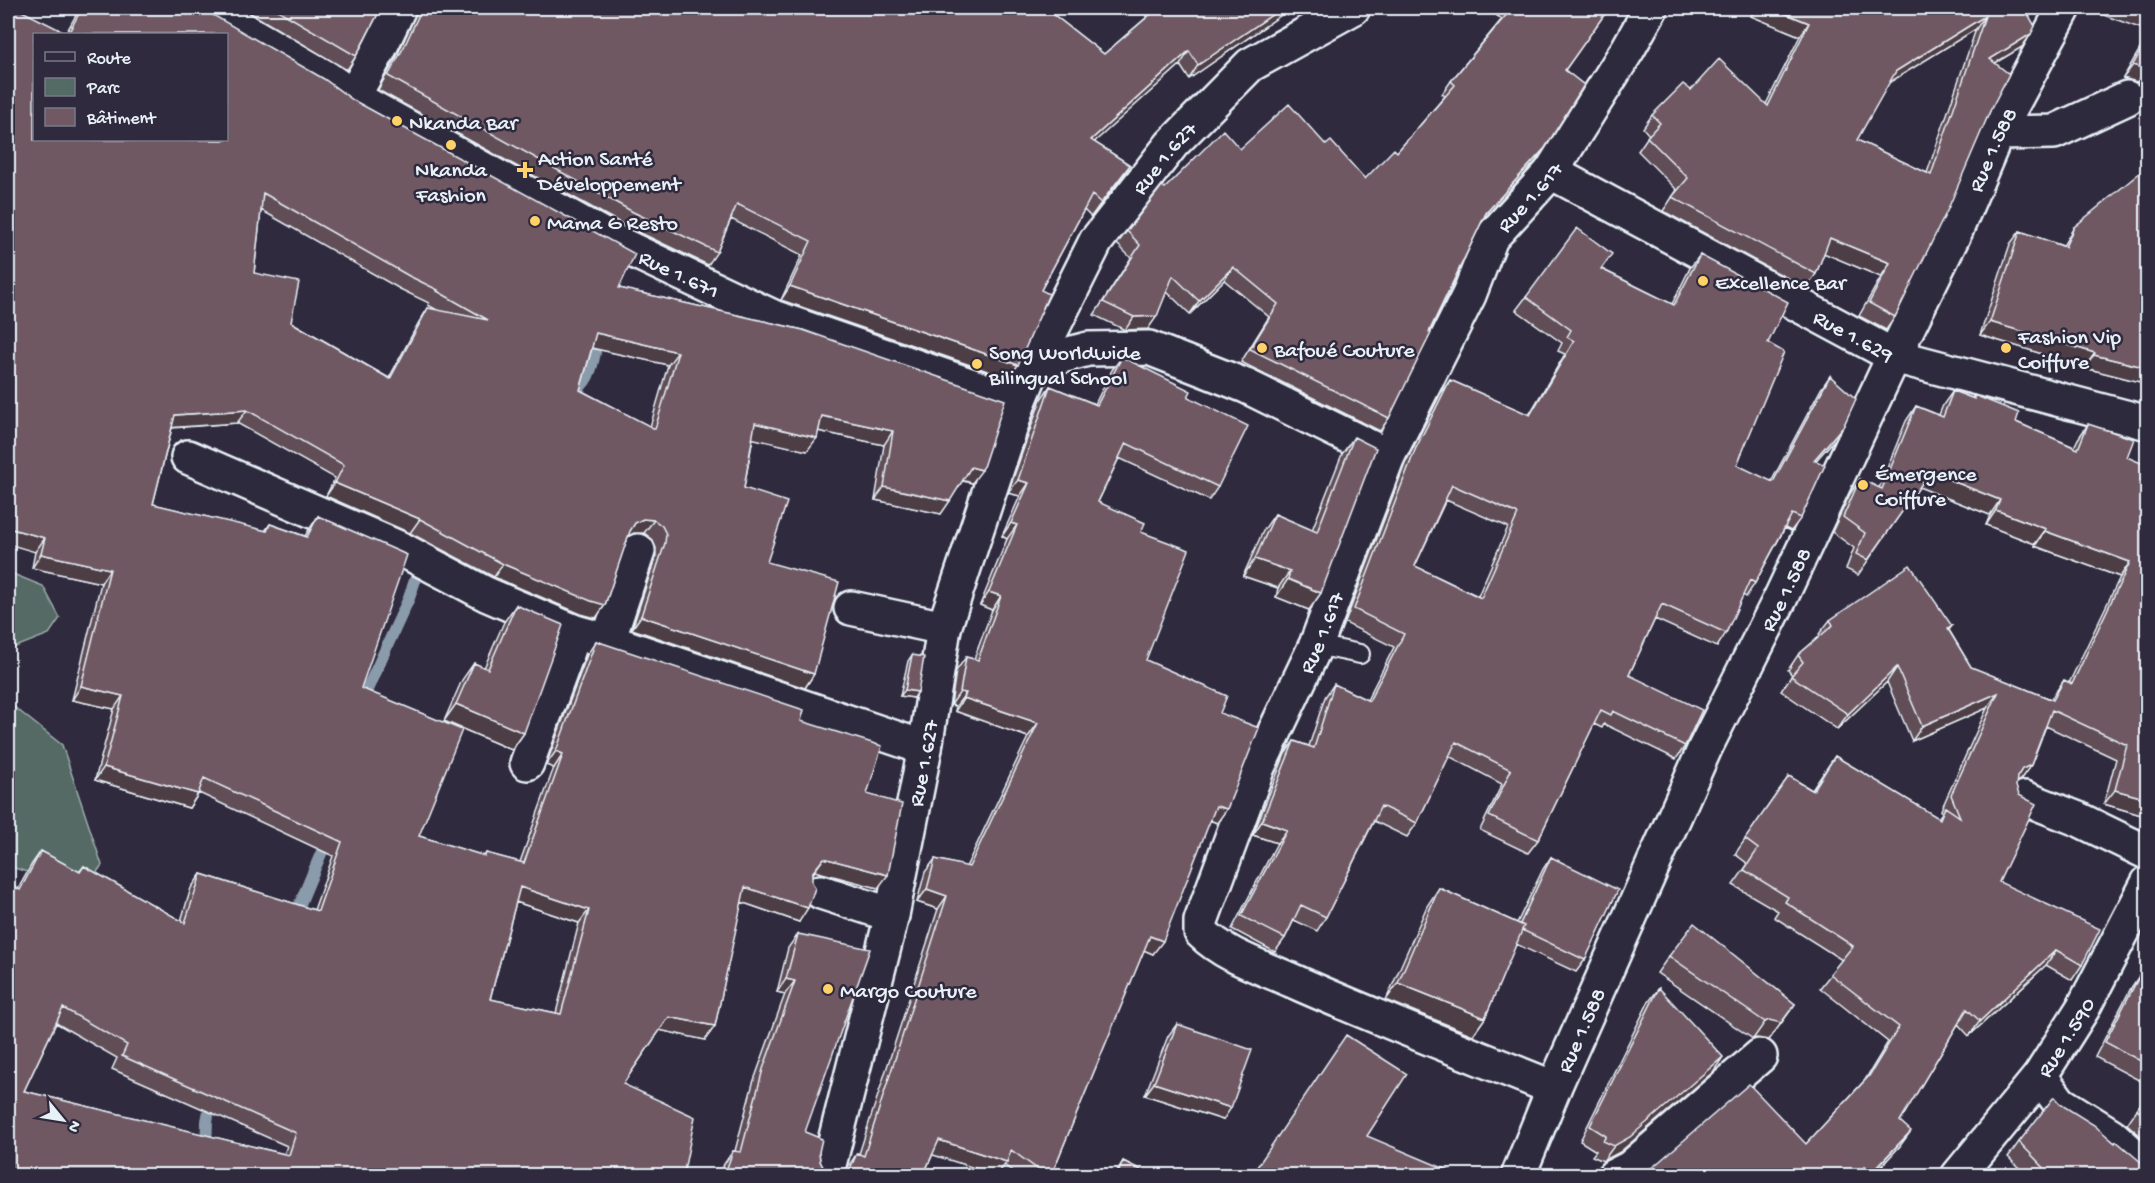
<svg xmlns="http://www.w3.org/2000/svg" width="2155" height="1183" viewBox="0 0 2155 1183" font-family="'Gochi Hand',sans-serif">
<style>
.green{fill:#546a65;stroke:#9eaeae;stroke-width:1.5}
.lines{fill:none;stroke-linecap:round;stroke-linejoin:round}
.stream{stroke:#8a9bab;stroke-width:12}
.service-casing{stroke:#e8f1f8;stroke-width:22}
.minor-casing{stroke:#e8f1f8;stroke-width:38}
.service{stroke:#2f2a3d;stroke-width:18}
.minor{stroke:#2f2a3d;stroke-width:33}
.wall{fill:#604d55;stroke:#e8f1f8;stroke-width:1.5;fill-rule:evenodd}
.shaded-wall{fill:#4e3e45;stroke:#e8f1f8;stroke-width:1.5}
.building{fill:#705963;stroke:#e8f1f8;stroke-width:1.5;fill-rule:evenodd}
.poi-dot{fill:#ffd166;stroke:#2f2a3d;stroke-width:2}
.labels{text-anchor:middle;stroke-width:5;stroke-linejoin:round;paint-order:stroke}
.poi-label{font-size:22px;fill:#e8f1f8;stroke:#2f2a3d;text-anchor:start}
.street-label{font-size:22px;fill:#e8f1f8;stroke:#2f2a3d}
</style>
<rect width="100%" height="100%" fill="#2f2a3d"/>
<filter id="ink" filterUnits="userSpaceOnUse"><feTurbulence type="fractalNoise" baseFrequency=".0167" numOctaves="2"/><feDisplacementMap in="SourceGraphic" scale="12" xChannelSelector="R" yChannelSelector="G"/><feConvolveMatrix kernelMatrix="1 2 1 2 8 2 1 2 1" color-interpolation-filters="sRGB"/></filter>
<g filter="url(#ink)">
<path class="green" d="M8 572 43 586 60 618 49 634 8 650Z
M8 702 62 745 102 865 84 890 8 866Z"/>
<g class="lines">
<path class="stream" d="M566 386 578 388C593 379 595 349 599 333
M360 705 409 598 433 527
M294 918 328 837
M205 1176 207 1121 212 1096"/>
<g class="service-casing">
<path id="service" d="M1316 645 1360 654"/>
</g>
<g class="minor-casing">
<g id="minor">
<path id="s1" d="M206 8 325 77 353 97 615 242 773 317 1019 402"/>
<path d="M353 97 379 50 399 8"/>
<path d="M1997 133 2054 132 2127 98"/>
<path id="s2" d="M1551 172 1894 356 2148 423"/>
<path d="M1035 363 1088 349 1149 348 1246 386 1388 456"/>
<path d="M188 457 403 550 486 594 575 632 608 641 638 551"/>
<path d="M851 608 944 628"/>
<path d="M608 641 925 748"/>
<path d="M527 763 575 632"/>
<path d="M2024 798 2078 819 2148 853"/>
<path d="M821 892 892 915"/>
<path d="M2040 1076 2060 1103 2111 1135 2148 1168"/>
<path id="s3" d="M1554 1088C1467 1053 1379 1019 1293 981 1262 967 1225 956 1201 932V921L1258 767 1316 645 1388 456 1469 295 1491 238 1551 172 1628 49 1651 8"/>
<path id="s4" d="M828 1169 892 915 925 748 944 628 1019 402 1035 363 1096 241 1172 144 1250 65 1353 8"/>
<path id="s5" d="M1518 1176 1554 1088 1705 748 1781 597 1894 356 1956 230 1997 133 2064 8"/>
<path d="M1614 1176 1630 1168 1760 1056"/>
<path id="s6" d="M1958 1176 2040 1076 2083 1008 2148 883"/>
</g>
</g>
<use href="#service" class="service"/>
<use href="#minor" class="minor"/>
</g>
<path class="wall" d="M80 8H203L206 11 619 288 803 330 972 483 962 481 941 514 875 500 884 445 818 431 807 451 753 438 744 488 767 562 814 674 805 688 632 629 656 556V548L652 539 644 533H634L628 535 605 605 596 618 581 614 494 577 410 533 326 496 335 478 237 423 172 428 153 504 265 531 270 524 305 536 318 516 361 688 419 836 484 856 486 853 520 862 553 770 554 768 546 765 587 655 596 641 801 721 867 794 878 888 815 871 812 874 799 922 741 902 715 1026 705 1040 660 1030 623 1084 683 1176H8L18 889 32 864 41 851 79 872 84 866 181 921 191 888 201 874 314 910 333 856 199 793 189 808 95 780 114 709 72 700 101 583 32 568 35 552 66 33ZM261 210 400 289 429 303 428 305 437 310 428 308 419 322 389 378 291 322 254 273ZM592 348 668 365 650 427 580 390ZM516 902 579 923 556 1013 490 999ZM56 1023 117 1058 112 1069 287 1146 284 1154 24 1091Z
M242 8H381L356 56 347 70Z
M420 8H1045L1104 54 1147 17 1141 8H1295L1287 16 1284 13 1189 79 1180 65 1094 142 1130 165 1091 217 1084 210 1041 290 1008 378 781 300 802 255 731 219 717 252 708 265 624 225 378 90 396 58 417 12Z
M1485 8H1609L1565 70 1536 161 1483 219 1389 418 1380 431 1241 362 1269 317 1224 280 1190 314 1167 292 1148 329 1125 330 1094 315 1131 258 1117 244 1127 231 1165 188 1240 149 1326 145 1365 179 1397 152 1445 96 1442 94 1451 81 1502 19Z
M1755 8H2041L2029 16 2022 47 1995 63 1990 111 1895 317 1886 330 1859 316 1881 277 1824 253 1816 274 1806 288 1663 211 1677 190 1638 151 1649 135 1643 128 1652 115 1691 90 1766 104 1800 36 1751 16ZM1976 29 1927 173 1857 140 1889 82Z
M2148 35V92L2144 90 2137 82 2123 78Z
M2074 227 2148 384 2085 368V367L1980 335 2010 244 2020 231 2063 246Z
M1700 255 1768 343 1737 465 1771 482 1821 389 1830 376 1835 439 1815 461 1801 518 1791 531 1785 528 1755 583 1746 597 1743 595 1726 633 1717 647 1655 619 1629 675 1685 746 1676 759 1604 724 1602 728 1594 724 1538 840 1528 853 1480 830 1502 784 1449 756 1417 823 1407 837 1374 821 1326 917 1317 931 1294 920 1285 938 1275 952 1232 929 1277 843 1253 835 1285 754 1294 741 1309 746 1325 697 1334 684 1367 700 1394 647 1345 623 1405 464 1441 393 1450 380 1529 415 1565 354 1558 351 1562 343 1516 310 1526 297 1602 269 1672 304 1690 268ZM1446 500 1508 527 1478 596 1415 566Z
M1122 357 1188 397 1218 487 1209 500 1119 458 1098 502 1141 532 1146 660 1220 713 1217 823 1210 820 1153 954 1144 950 1051 1176H1019L1004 1165 997 1175 933 1154 923 1176H719L724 1164 733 1151H735L753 1083 785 994 777 992 788 948 798 934 805 1132 819 1152 820 1161 824 1169 832 1174H842L846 1172 848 1167 857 1153 859 1154 938 909 917 902 925 872 935 859 966 867 1028 737 955 711 956 706 951 705 956 671 966 657 974 659 992 610 980 605 1007 539 1002 536 1020 496 1008 493 1041 399 1050 386 1095 404 1112 370Z
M1953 391 1972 398 1974 395 2016 422 2074 447 2078 439 2088 424 2127 457 2148 817 2104 804 2116 759 2046 726 2031 765 2020 780 2016 782 1999 882 2082 965 2072 980 2046 965 1969 1036 1958 1024 1900 1121V1146L1872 1176H1638L1806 1144 1865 1080 1888 1042 1820 988 1842 960 1774 917 1778 911 1733 885 1748 864 1735 854 1789 776 1812 790 1835 756 1938 818 1942 813 1941 810 1987 708 1912 741 1887 682 1837 729 1781 691 1792 675 1788 670 1798 655 1820 636 1819 634 1830 620 1952 626 1949 630 1971 667 2051 699 2064 680 2069 683 2120 577 2035 546V544L1986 525 1990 515 1919 487 1858 575 1846 569 1854 548 1832 532 1850 494 1860 479 1879 488 1906 421 1916 406 1939 415 1943 405Z
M1354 437 1321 593 1309 610 1276 597 1278 588 1243 576 1263 531 1275 514 1312 530 1342 454Z
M516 605 524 733 512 750 444 721 462 680 474 663 484 668 504 622Z
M912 655 918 692 914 698 900 696 908 661Z
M1551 857 1585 960 1576 972 1516 944 1485 1018 1473 1035 1386 1000 1427 906 1439 888 1517 923 1543 869Z
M1669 956 1795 1004 1769 1040 1757 1038 1753 1039 1657 973Z
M2141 973 2148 977V1085L2095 1057 2131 988Z
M1659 988 1713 1072 1620 1152 1603 1161 1592 1156 1596 1151 1580 1141 1648 1003Z
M1177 1024 1223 1120 1145 1095 1168 1036Z
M2148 1093V1142L2127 1124Z
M2060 1104 2115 1143 2146 1167 2148 1176H2027L2008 1157 2019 1142Z
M1123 1161 1153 1176H1114Z"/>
<path class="shaded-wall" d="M1282 8H1288L1284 13 1189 79 1198 65Z
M1757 8H1772L1809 23 1800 36 1751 16Z
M2031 8H2041L2017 24 2026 11Z
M2084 8H2129L2148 15V31Z
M1985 16 1976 29 1887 84 1896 71Z
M2031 34 2022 47 1980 72 1990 59Z
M1189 51 1180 65 1082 153 1091 140Z
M2133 65 2147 69 2137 82 2123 78Z
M1545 148 1536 161 1477 226 1486 213Z
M1130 165 1121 179 1091 217 1101 203Z
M1830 238 1890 263 1881 277 1821 252Z
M1233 267 1224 280 1190 314 1199 301Z
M790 286 1018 365 1008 378 781 300Z
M1157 316 1148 329 1125 330 1134 317Z
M1990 322 2095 353 2085 367 1980 335Z
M596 333 678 352 668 365 587 347Z
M2094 355 2148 368V384L2085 368Z
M247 410 237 423 166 428 175 415Z
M822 416 893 431 884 445 813 430Z
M755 423 817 438 807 451 746 437Z
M1844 425 1835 439 1804 474 1814 460Z
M971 467 982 470 972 483 961 480Z
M1930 472 2000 500 1990 515 1919 487Z
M1018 480 1029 483 1020 496 1008 493Z
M335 483 420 519 410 533 326 496Z
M884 487 950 501 941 514 875 500Z
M1996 510 2046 529 2035 544 1986 525Z
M643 519 654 520 644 533H634L626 537 635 523Z
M1011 523 1017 525 1007 539 1002 536Z
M8 528 45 538 35 552 8 544Z
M2045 531 2130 562 2120 577 2035 546Z
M41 554 110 569 101 583 32 568Z
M1255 559 1290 571 1278 588 1243 576Z
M503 564 605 605 596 618 581 614 494 577Z
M1288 579 1321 593 1309 610 1276 597Z
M989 592 1001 596 992 610 980 605Z
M641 616 814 674 805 688 632 629Z
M1897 667 1887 682 1837 729 1848 714Z
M81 686 123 696 114 709 72 700Z
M905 690 918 692 914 698 900 696Z
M960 692 966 693 956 706 951 705Z
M1998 693 1987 708 1912 741 1922 726Z
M964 698 1038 723 1028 737 955 711Z
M456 704 524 733 512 750 444 721Z
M556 751 563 754 554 768 546 765Z
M2031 765 2020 780 2012 784 2022 769Z
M104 767 198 794 189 808 95 780Z
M2115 790 2148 799V817L2104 804Z
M1216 806 1227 809 1217 823 1207 819Z
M1262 821 1287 830 1277 843 1253 835Z
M824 858 888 875 878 888 815 871 803 887Z
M520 887 589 910 579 923 510 900Z
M745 887 808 908 799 922 735 900Z
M927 889 947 896 938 909 917 902Z
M1150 936 1163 941 1153 954 1141 949Z
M2056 950 2046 965 1969 1036 1980 1021Z
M786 979 795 981 785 994 777 992Z
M1398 983 1485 1018 1473 1035 1386 1000Z
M1795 1004 1769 1040 1757 1038 1753 1039 1765 1022Z
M669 1017 715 1026 705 1040 659 1030Z
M1723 1057 1713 1072 1620 1152 1603 1161 1614 1146Z
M1154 1083 1231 1108 1223 1120 1145 1095Z
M1911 1131 1900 1146 1872 1176H1869Z
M939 1140 1007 1162 997 1175 930 1154Z"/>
<path class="building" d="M8 8H16L68 34 82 8H203L206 11 324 79 353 100 635 254 619 288 803 330 1005 400 982 470 971 467 950 501 884 487 893 431 822 416 817 438 755 423 744 488 787 502 767 562 839 582 814 674 641 616 665 543 666 534 662 526 654 520 643 519 635 523 630 531 605 605 591 601 503 564 420 519 335 483 344 465 247 410 175 415 153 504 267 531 270 524 307 537 318 516 407 555 361 688 462 730 419 836 485 856 486 853 524 863 562 757 563 754 556 751 596 641 804 710 801 721 882 746 867 794 902 804 888 875 824 858 812 873V882L815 888 808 908 745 887 715 1026 669 1017 623 1084 695 1117 683 1176H8V883L20 890 41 851 80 872 84 866 185 923 201 874 318 911 342 842 204 778 198 794 104 767 123 696 81 686 110 569 41 554 45 538 8 528ZM34 34H226V140H34ZM263 193 409 276 438 290 437 291 488 320 428 308 390 379 291 322 299 282 254 273ZM596 333 678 352 655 429 580 390ZM520 887 589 910 561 1014 490 999ZM63 1008 127 1045 122 1056 296 1133 289 1155 24 1091Z
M274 8H381L356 56Z
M422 8H1045L1104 54 1158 8H1282L1198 65 1189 51 1091 140 1130 165 1101 203 1092 195 1041 290 1049 294 1018 365 790 286 811 241 737 204 717 252 633 212 388 76 405 45Z
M1512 8H1609L1565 70 1584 85 1545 148 1486 213 1429 332 1431 333 1389 418 1250 349 1278 304 1233 267 1199 301 1173 276 1157 316 1134 317 1103 302 1140 245 1127 231 1162 186 1165 188 1223 130 1240 149 1289 104 1326 145 1331 141 1365 179 1394 149 1397 152 1455 85 1451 81Z
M1772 8H2031L2026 11 2035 26 2031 34 1990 59 2009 74 1990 111 1948 209 1895 317 1869 303 1890 263 1830 238 1816 274 1672 197 1688 178 1647 137 1660 123 1652 115 1683 84 1691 90 1719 59 1768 106 1809 23ZM1985 16 1931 175 1857 140 1896 71Z
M2129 8H2148V15Z
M2148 38V70L2133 65Z
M2148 166V368L2094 355 2095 353 1990 322 2020 231 2065 247 2074 227Z
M1577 228 1612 254 1601 269 1674 305 1700 255 1788 302 1768 343 1784 352 1737 465 1773 482 1830 376 1856 399 1844 425 1814 460 1825 465 1801 518 1792 514 1755 583 1750 580 1726 633 1662 604 1629 675 1702 710 1685 746 1613 711 1611 715 1601 710 1538 840 1489 816 1511 770 1456 742 1417 823 1381 806 1326 917 1301 905 1285 938 1241 916 1287 830 1262 821 1294 741 1314 748 1334 684 1369 701 1404 634 1354 609 1415 450 1450 380 1530 415 1574 341 1567 337 1571 330 1526 297ZM1452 485 1518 514 1481 598 1415 566Z
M1122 357 1191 391 1188 397 1248 426 1218 487 1126 443 1098 502 1145 523 1141 532 1189 550 1146 660 1227 696 1220 713 1259 728 1227 809 1216 806 1163 941 1150 936 1051 1176H1047L1011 1150 1007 1162 939 1140 923 1176H724L733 1151 741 1152 763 1069 795 981 786 979 798 934 870 949 805 1132 822 1139 819 1152 820 1161 824 1169 832 1174H842L850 1169 857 1153 864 1156 947 896 927 889 935 859 969 867 1038 723 964 698 966 693 960 692 966 657 978 660 1001 596 989 592 1017 525 1011 523 1029 483 1018 480 1050 386 1097 405Z
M1953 391 1974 399V395L2019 413 2016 422 2078 449 2088 424 2134 439 2127 457 2148 466V799L2115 790 2127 745 2052 710 2031 765 2022 769 2017 777 2016 786 2019 795 2036 804 1999 882 2100 929 2082 965 2056 950 1980 1021 1967 1009 1900 1121 1911 1131 1871 1173 1865 1167 1859 1176H1638L1653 1167 1749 1084 1806 1144 1869 1076 1899 1027 1830 974 1853 946 1785 902 1788 897 1744 870 1758 849 1745 839 1789 776 1813 791 1835 756 1940 819 1945 807 1960 817 1951 795 1998 693 1922 726 1897 667 1848 714 1791 676 1803 662 1798 655 1833 625 1830 620 1910 565 1952 626 1948 629 1971 667 2053 700 2064 680 2072 684 2130 562 2045 531 2046 529 1996 510 2000 500 1930 472 1868 560 1856 554 1865 533 1843 517 1860 479 1882 489 1916 406 1943 417Z
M1354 437 1376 448 1321 593 1288 579 1290 571 1255 559 1275 514 1317 532Z
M516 605 563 625 524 733 456 704 474 663 488 669Z
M912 655 924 657 918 692 905 690Z
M1551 857 1618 890 1585 960 1522 930 1524 926 1520 924Z
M1439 888 1524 926 1485 1018 1398 983Z
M1694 923 1795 1004 1781 1023 1769 1020 1765 1022 1669 956Z
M2141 973 2148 977V1065L2105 1042Z
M1659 988 1723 1057 1630 1137 1614 1146 1603 1141 1606 1136 1590 1126Z
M1177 1024 1252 1050 1231 1108 1154 1083Z
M1346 1035 1407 1074 1367 1136 1462 1176H1251Z
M2148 1094V1119L2137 1109Z
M2054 1097 2060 1104 2094 1125 2115 1143 2116 1141 2148 1168V1176H2052L2019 1142Z
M1123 1161 1153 1176H1117Z"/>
</g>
<g class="poi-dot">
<circle cx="397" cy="121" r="6"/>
<circle cx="451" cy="145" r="6"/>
<path d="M522 161h6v6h6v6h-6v6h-6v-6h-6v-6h6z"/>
<circle cx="535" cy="221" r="6"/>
<circle cx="1703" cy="281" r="6"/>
<circle cx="1262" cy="348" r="6"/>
<circle cx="2006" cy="348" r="6"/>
<circle cx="977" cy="364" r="6"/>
<circle cx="1863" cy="485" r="6"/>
<circle cx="828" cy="989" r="6"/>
</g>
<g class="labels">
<g class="poi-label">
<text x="409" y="129">Nkanda Bar</text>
<text x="538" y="165">Action Santé<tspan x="538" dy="25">Développement</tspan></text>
<text x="451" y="176" text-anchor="middle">Nkanda<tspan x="451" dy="25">Fashion</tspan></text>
<text x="547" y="229">Mama G Resto</text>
<text x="1715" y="289">Excellence Bar</text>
<text x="2018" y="343">Fashion Vip<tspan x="2018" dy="25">Coiffure</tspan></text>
<text x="1274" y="356">Bafoué Couture</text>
<text x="989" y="359">Song Worldwide<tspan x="989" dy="25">Bilingual School</tspan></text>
<text x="1875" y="480">Émergence<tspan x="1875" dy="25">Coiffure</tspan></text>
<text x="840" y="997">Margo Couture</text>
</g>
<g class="street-label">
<text dy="8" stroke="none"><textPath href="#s5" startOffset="1131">Rue 1.588</textPath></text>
<text dy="8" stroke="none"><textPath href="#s4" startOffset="1078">Rue 1.627</textPath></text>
<text dy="8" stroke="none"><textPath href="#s3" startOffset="1197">Rue 1.617</textPath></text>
<text dy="8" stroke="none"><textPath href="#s1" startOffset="543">Rue 1.671</textPath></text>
<text dy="8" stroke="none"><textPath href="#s2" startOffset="344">Rue 1.629</textPath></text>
<text dy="8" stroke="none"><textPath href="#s5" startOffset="645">Rue 1.588</textPath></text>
<text dy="8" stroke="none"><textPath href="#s3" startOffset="711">Rue 1.617</textPath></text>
<text dy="8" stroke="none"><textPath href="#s4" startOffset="417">Rue 1.627</textPath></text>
<text dy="8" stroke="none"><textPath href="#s5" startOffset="159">Rue 1.588</textPath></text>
<text dy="8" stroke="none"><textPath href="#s6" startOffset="176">Rue 1.590</textPath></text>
</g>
</g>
<rect width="2155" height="1183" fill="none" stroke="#2f2a3d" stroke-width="30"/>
<rect x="15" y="15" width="2125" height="1153" fill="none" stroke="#e8f1f8" stroke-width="2" filter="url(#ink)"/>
<rect x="33" y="33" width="195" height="108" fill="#2f2a3d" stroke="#797a88" stroke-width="1.5"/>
<rect x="45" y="52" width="30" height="9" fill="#2f2a3d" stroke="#797a88" stroke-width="1.5"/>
<text x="87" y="63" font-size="18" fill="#e8f1f8">Route</text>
<rect x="45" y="78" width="30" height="18" fill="#546a65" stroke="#797a88" stroke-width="1.5"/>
<text x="87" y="93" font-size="18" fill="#e8f1f8">Parc</text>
<rect x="45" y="108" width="30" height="18" fill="#705963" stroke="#797a88" stroke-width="1.5"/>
<text x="87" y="123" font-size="18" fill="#e8f1f8">Bâtiment</text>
<g transform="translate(63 1120) rotate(120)" stroke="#2f2a3d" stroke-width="4.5" paint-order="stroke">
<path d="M0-4.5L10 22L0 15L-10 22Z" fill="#e8f1f8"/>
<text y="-9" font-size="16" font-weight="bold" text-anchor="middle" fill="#e8f1f8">N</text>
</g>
</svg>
